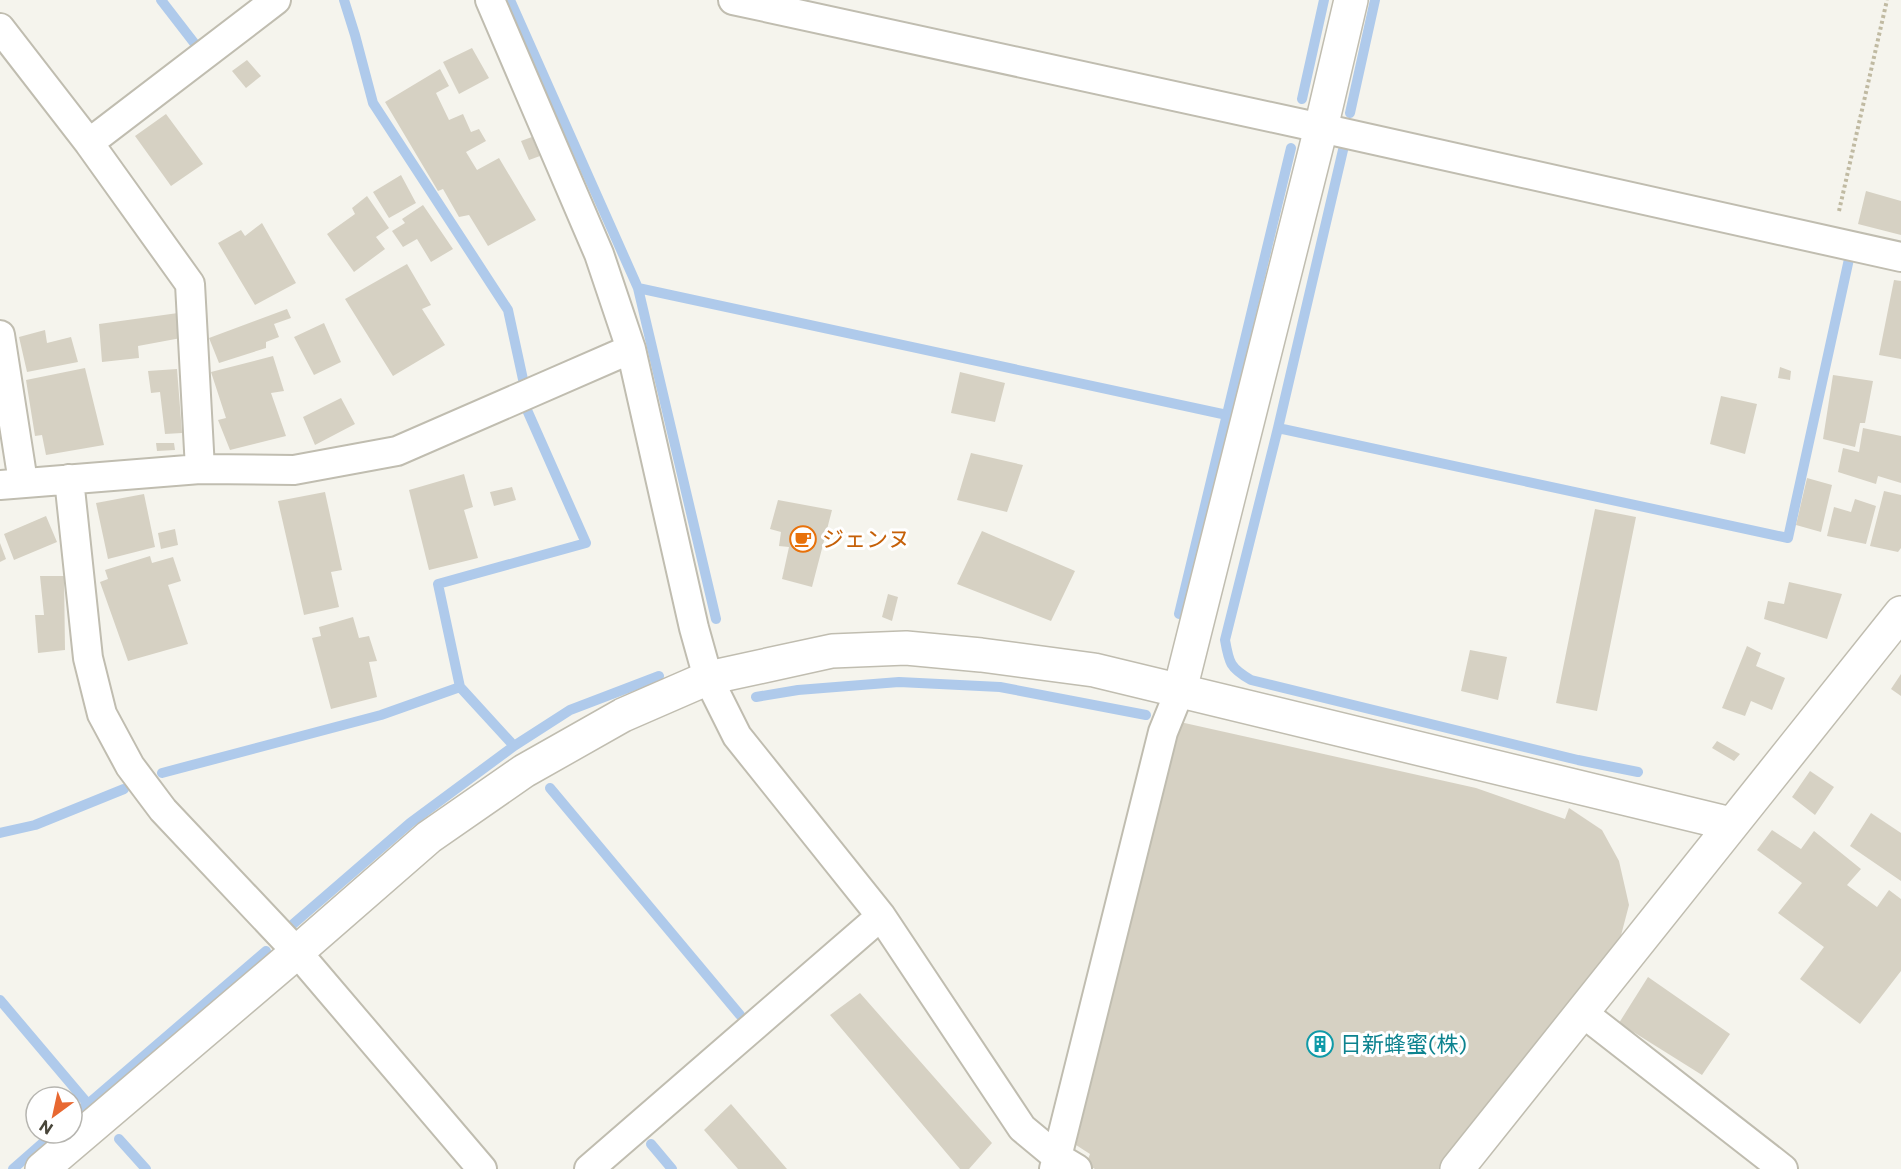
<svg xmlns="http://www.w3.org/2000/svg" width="1901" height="1169" viewBox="0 0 1901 1169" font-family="Commissioner,'Noto Sans JP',sans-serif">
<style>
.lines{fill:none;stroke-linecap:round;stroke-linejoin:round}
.stream{stroke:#afcaeb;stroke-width:10}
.building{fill:#d6d1c3}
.minor-casing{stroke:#c0bdb0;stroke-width:32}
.tertiary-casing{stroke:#c0bdb0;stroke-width:36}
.path{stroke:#c0baa2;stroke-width:4;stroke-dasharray:3 3;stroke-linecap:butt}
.minor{stroke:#fff;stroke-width:28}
.tertiary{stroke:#fff;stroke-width:33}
.labels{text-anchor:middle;stroke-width:6;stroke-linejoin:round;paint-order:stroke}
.food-label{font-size:22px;fill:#c56008;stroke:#fff;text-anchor:start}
.culture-label{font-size:22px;fill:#0d838f;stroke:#fff;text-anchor:start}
</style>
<rect width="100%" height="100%" fill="#f5f4ed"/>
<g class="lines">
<path class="stream" d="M161 0 195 44
M344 0 355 35 373 103 508 310 524 384
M510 0 638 288 716 619
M1302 99 1324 0
M1350 113 1375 0
M1343 150 1278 428 1225 640C1229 663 1230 668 1251 680L1578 760 1638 772
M638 288 1227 415
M1278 428 1788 538 1849 259
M1179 614 1291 148
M460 687 514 746 570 710 659 676
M756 697 798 690 899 682 1000 687 1146 715
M162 773 381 715 460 687 438 584 586 543 527 410
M550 788 740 1015
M0 833 35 825 124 789
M292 925 410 823 514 746
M0 1000 88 1104 72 1117
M88 1104 266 951
M119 1139 146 1169
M651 1144 672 1169
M13 1169 54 1133"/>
</g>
<path class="building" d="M472 48 489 78 459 94 443 62Z
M247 60 261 76 246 88 232 71Z
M440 69 449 86 436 93 449 120 463 114 471 132 479 129 486 141 466 152 477 170 499 158 536 220 488 246 469 215 459 217 443 189 438 191 385 102Z
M166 114 203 164 171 186 135 136Z
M532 137 540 156 529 160 521 141Z
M401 175 416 203 389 218 373 192Z
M1866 191 1901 201V235L1858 224Z
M367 196 389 228 376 237 385 249 354 272 327 234 355 214 352 208Z
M423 205 453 249 431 262 417 239 403 247 392 231 405 223 402 219Z
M262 223 296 283 255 305 218 243 241 230 245 236Z
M407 264 431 305 422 309 445 345 393 376 345 299Z
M1894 280 1901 281V359L1879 355Z
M287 309 291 318 274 324 279 337 266 342V348L219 363 209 338Z
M178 313 181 338 138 346 139 358 102 362 99 324Z
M324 323 341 362 314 375 294 337Z
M45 330 47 343 71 337 78 362 27 372 19 337Z
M273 356 284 391 271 393 286 436 230 450 218 420 226 418 211 372Z
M1780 367 1791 371 1790 380 1778 378Z
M85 368 104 445 46 455 42 435 35 436 26 380Z
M177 369 182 433 165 434 160 392 151 393 148 371Z
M960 372 1005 383 995 422 951 413Z
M1833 375 1873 381 1865 423H1860L1855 447 1823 439Z
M1721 396 1757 404 1745 454 1710 444Z
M341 398 355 424 315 445 303 417Z
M1863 428 1901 436V483L1878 476 1876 484 1838 472 1843 448 1859 452Z
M156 443H174L175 450 157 451Z
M971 453 1023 465 1007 512 957 500Z
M464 474 473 507 464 510 478 558 429 570 409 490Z
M1807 478 1832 485 1821 532 1796 525Z
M512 487 516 500 494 506 490 492Z
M1884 491 1901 495V548L1898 552 1870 546Z
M325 492 342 570 331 572 339 607 304 615 278 501Z
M144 494 155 547 108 559 96 503Z
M1855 499 1876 506 1866 544 1827 536 1834 507 1851 512Z
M778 500 832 510 812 587 782 579 789 547 779 546 781 532 770 529Z
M1595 509 1636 517 1597 711 1556 703Z
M46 516 57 542 14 560 4 534Z
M175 529 178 545 161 549 158 533Z
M982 531 1075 571 1051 621 957 584Z
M0 543 6 559 0 562Z
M150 556 152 563 173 557 181 581 168 585 188 644 128 661 100 582 108 579 105 570Z
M40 576H64L65 650 38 653 35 615H44Z
M1789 582 1842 594 1827 639 1764 619 1768 601 1784 604Z
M888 594 898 597 892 621 882 617Z
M353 617 359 638 369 636 377 661 369 662 377 697 331 709 312 638 321 636 319 627Z
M1747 646 1761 653 1756 666 1785 678 1772 710 1751 701 1745 716 1722 708Z
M1470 650 1507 657 1498 700 1461 691Z
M1901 674V696L1891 689Z
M1180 722 1476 788 1565 819 1569 808 1602 830 1619 861 1629 905 1619 943 1441 1169H1095L1086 1164 1090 1154 1076 1145Z
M1717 741 1740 754 1734 761 1712 748Z
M1810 771 1834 787 1815 815 1792 797Z
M1871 813 1901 833V881L1850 846Z
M1772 830 1801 849 1814 831 1861 869 1847 885 1877 907 1889 890 1901 899V971L1860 1024 1800 979 1824 947 1778 913 1802 883 1757 850Z
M1648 977 1730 1034 1702 1075 1619 1023Z
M860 993 992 1143 969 1169H960L830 1015Z
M731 1104 787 1169H738L704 1130Z"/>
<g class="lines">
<g class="minor-casing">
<path id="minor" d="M490 0 599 254 631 349 694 628 708 678 737 736 881 916
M733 0 1321 128 1901 257
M0 28 89 143 190 284 200 469
M89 143 276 0
M0 335 23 482
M69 479 88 658 102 714 130 766 163 810 297 952 482 1169
M0 485 200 469 294 470 397 451 631 349
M1583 1013 1783 1169
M589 1169 881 916 1022 1128 1057 1157 1077 1169
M1054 1169 1163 732 1180 690"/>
</g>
<g class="tertiary-casing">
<path id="tertiary" d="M1180 690 1321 128 1351 0
M42 1169 297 952 429 837 524 771 623 715 708 678 832 651 906 648 981 655 1094 670 1731 824
M1457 1169 1901 613"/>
</g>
<path class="path" d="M1839 211 1887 0"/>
<use href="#minor" class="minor"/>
<use href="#tertiary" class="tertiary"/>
</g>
<defs>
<g id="cafe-ring" transform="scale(1.35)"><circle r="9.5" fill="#fff" stroke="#e8710a" stroke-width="1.5"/><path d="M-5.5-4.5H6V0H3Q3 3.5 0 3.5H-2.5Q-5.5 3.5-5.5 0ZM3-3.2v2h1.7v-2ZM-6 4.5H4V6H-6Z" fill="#e8710a"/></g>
<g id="building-ring" transform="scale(1.35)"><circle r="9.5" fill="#fff" stroke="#0f9aa8" stroke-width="1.5"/><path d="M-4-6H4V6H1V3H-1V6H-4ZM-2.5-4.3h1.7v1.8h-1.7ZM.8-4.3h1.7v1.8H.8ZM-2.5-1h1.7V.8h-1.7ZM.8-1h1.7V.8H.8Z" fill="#0f9aa8"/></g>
</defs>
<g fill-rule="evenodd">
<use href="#cafe-ring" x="803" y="539"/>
<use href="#building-ring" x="1320" y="1044"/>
</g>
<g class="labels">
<g class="food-label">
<text x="822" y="547">ジェンヌ</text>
</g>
<g class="culture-label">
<text x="1340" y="1052">日新蜂蜜(株)</text>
</g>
</g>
<g transform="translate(54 1115) rotate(213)"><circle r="28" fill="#ffffff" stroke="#b6b5b0" stroke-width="1.5"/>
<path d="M0-4.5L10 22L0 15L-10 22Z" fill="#e86831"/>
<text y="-9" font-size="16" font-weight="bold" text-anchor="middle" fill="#49463a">N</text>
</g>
</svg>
